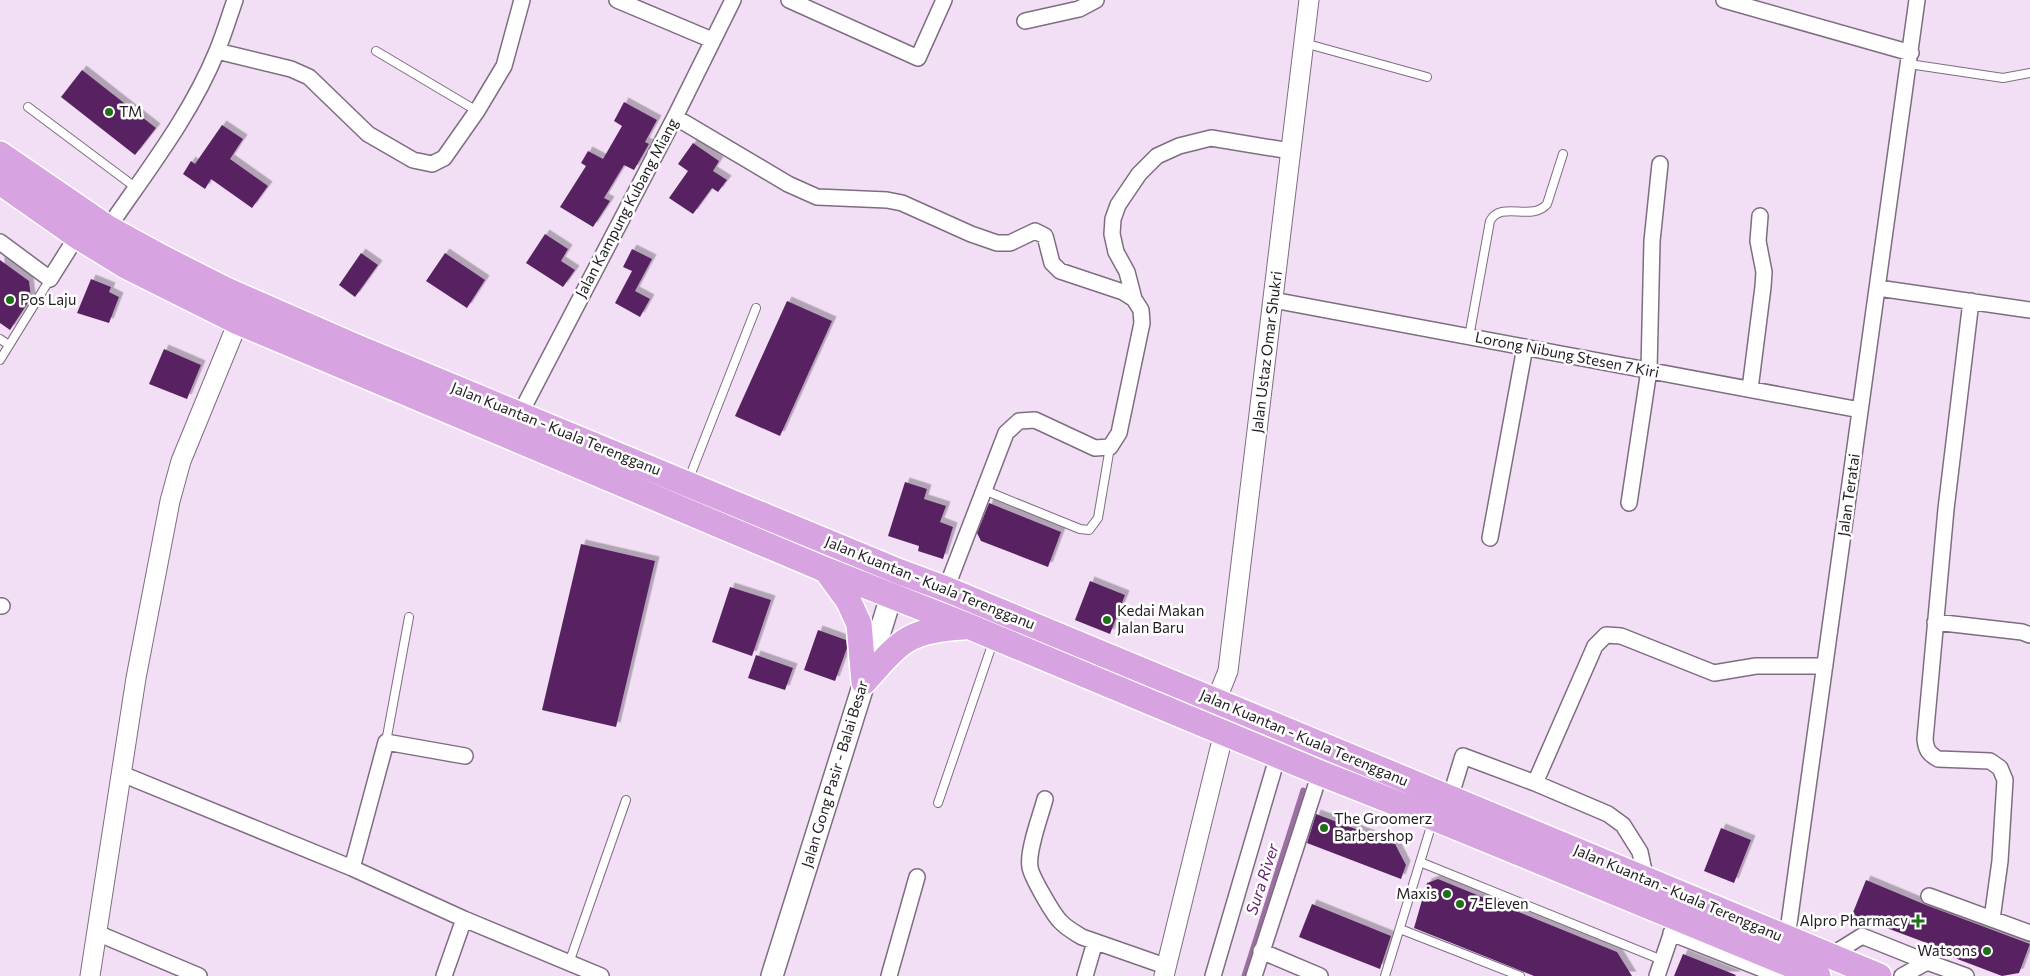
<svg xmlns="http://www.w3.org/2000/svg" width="2030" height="976" viewBox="0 0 2030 976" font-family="Commissioner,sans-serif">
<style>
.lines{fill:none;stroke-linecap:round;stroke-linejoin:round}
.stream{stroke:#9b6fa2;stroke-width:5}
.building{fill:#592462;filter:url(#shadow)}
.service-casing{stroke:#7e6d80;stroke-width:10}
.minor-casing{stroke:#7e6d80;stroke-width:18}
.tertiary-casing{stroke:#7e6d80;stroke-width:21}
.secondary-casing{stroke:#7e6d80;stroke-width:24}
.trunk-casing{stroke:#fff;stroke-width:28}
.service{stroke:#fff;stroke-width:8}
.minor{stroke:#fff;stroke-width:15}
.tertiary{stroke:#fff;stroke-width:19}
.secondary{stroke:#fff;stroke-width:21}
.trunk{stroke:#d7a3e0;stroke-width:25}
.poi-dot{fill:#1f7018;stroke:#fff;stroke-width:2}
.labels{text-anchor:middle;stroke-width:5;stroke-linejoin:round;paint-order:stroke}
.poi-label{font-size:15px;fill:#221b23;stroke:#fff;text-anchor:start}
.street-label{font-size:15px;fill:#221b23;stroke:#fff}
.water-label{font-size:16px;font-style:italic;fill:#661e71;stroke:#fff}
</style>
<defs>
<filter id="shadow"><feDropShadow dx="4.5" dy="-4.5" stdDeviation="0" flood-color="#0004"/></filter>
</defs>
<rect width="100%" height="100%" fill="#f2dff5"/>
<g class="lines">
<path class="stream" d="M1244 976 1303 790"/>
</g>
<path class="building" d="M82 70 156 128 135 155 61 97Z
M624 102 657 120 645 142 649 144 634 170 624 165 604 198 610 201 593 227 560 207 586 166 581 163 588 151 603 159 622 126 614 121Z
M222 125 243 139 230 159 268 186 252 208 211 179 205 189 183 174 191 161 195 164Z
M693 143 719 161 713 171 727 180 718 192 712 188 693 214 669 198 688 171 678 164Z
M545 234 568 249 561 261 575 270 563 287 526 263Z
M632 249 652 259 635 291 650 299 640 317 615 303 632 271 623 267Z
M361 253 378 265 355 297 339 285Z
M445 253 485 280 467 308 426 281Z
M0 260 29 281 31 298 10 330 0 323Z
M91 279 111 287 109 292 119 297 109 323 77 313Z
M787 301 832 321 780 436 735 416Z
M164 349 201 365 187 399 149 384Z
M905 482 927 489 924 499 946 506 940 522 953 527 943 559 918 551 919 546 888 536Z
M989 503 1061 532 1048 567 981 541 977 533Z
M581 544 655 561 616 727 542 710Z
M1090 581 1125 595 1110 634 1075 620Z
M730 587 771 600 752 656 712 642Z
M818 630 846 640 847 648 835 681 804 670Z
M756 655 793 668 785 690 748 678Z
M1316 814 1395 844 1406 865 1401 879 1307 843Z
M1721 828 1751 840 1734 883 1704 871Z
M1438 879 1617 952 1632 976H1534L1414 928 1427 883Z
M1866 880 1926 905 2030 944 2019 973 2002 976 1931 949 1932 945 1852 915Z
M1312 904 1391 936 1380 969 1299 937Z
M1683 954 1736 975 1735 976H1674Z"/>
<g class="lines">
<g class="service-casing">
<path id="service" d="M1304 43 1427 77
M376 51 477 111
M1909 64 2003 78 2030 73
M28 107 135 187
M1469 337 1490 221C1501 200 1532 222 1547 204L1563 154
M0 339 9 345
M0 360 50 279
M688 481 756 308
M984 490 1080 529 1089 530 1098 518 1110 447
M386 742 409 617
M938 803 994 639
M1420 862 1662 960
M1400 929 1520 976
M569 963 626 800
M1385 976 1433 820"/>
</g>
<g class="minor-casing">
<path id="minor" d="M617 0 712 40
M789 0 918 58 944 0
M1724 0 1911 53
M1025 21 1079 9 1096 0
M217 51 291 69 309 77 368 134 413 160 432 164 444 158 477 111 504 66 522 0
M675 117 788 184 817 197 887 200 902 203 971 234 997 243H1010L1035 231 1045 236 1052 263 1060 271 1123 292 1134 299 1141 310 1142 323 1119 433 1110 447 1095 448 1035 420 1019 421 1006 433 946 589
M108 228C147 171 191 115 217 51 224 34 229 17 235 0
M0 242 50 279 77 236
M1878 288 2030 310
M1134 299 1127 272 1116 252 1112 234 1113 219 1118 205 1139 174 1157 156 1179 146 1211 138 1290 151
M1273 300 1860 410
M1971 301 1946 509 1925 739C1926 750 1929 754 1938 759L1990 761 2000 768 2005 780 2000 861 1992 919
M1750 389 1763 287 1764 272 1758 241 1760 216
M520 414 675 117 733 0
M1629 503 1649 370 1652 241 1660 164
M1490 538 1525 347
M0 606H2
M1935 622 2022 632 2030 635
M122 774 352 868 464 919 601 976
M1535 783 1595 646 1606 635 1621 636 1714 673 1756 666H1825
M1450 798 1463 756 1535 783 1608 814 1623 825 1640 852 1646 880
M1045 799C1041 815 1027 851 1030 867 1031 876 1053 914 1060 921 1066 928 1074 932 1082 937L1165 966
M352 868 386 742 465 756
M1929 896 2030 933
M97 933 199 976
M1671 933 1780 976
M1787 938 1917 0
M1261 951 1320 976
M1830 956 1862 936 1927 962
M444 976 464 919
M889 976 917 877
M1085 976 1095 942
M1213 976 1278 755
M1254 976 1320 773
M1657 976 1675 923
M1902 976 1927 962 1966 976"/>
</g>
<g class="tertiary-casing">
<path id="tertiary" d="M1216 701 1228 671 1309 0
M90 976 136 678 170 501 181 461 238 322
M1164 976 1224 732"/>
</g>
<g class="secondary-casing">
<path id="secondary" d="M772 976 896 581"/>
</g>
<g class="trunk-casing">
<path id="trunk" d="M0 154 108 228 163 258 224 289 354 346 900 572 946 589 1879 976
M0 182 77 236 126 266 238 322 826 570 968 626 1320 773 1434 818 1818 976
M826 570 848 600 859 624 864 682
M864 682C901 641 907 630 964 627"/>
</g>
<use href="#service" class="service"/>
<use href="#minor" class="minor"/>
<use href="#tertiary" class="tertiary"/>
<use href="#secondary" class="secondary"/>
<use href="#trunk" class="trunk"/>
</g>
<g class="poi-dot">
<circle cx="109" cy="112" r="5"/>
<circle cx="10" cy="300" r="5"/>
<circle cx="1107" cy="620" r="5"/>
<circle cx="1324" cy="828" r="5"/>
<circle cx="1447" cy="894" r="5"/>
<circle cx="1460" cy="904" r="5"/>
<path d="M1915.5 913.5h5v5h5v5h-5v5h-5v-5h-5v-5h5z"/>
<circle cx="1987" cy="951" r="5"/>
</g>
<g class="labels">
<g class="poi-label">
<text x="119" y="117">TM</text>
<text x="20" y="305">Pos Laju</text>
<text x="1117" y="616">Kedai Makan<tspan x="1117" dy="17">Jalan Baru</tspan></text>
<text x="1334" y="824">The Groomerz<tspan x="1334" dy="17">Barbershop</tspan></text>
<text x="1437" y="899" text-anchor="end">Maxis</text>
<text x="1470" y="909">7-Eleven</text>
<text x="1908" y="926" text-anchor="end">Alpro Pharmacy</text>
<text x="1977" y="956" text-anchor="end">Watsons</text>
</g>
<g class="street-label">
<text transform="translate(627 208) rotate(-62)" y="5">Jalan Kampung Kubang Miang</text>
<text transform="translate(1267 352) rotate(-83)" y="5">Jalan Ustaz Omar Shukri</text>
<text transform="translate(1567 355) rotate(11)" y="5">Lorong Nibung Stesen 7 Kiri</text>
<text transform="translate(556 429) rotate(22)" y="5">Jalan Kuantan - Kuala Terengganu</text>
<text transform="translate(1849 495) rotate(-82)" y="5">Jalan Teratai</text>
<text transform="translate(930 583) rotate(22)" y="5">Jalan Kuantan - Kuala Terengganu</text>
<text transform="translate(1304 738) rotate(23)" y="5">Jalan Kuantan - Kuala Terengganu</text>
<text transform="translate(835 774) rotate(-73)" y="5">Jalan Gong Pasir - Balai Besar</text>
<text transform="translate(1678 893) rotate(23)" y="5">Jalan Kuantan - Kuala Terengganu</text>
</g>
<g class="water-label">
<text transform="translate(1262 879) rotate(-72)" y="6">Sura River</text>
</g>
</g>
</svg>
